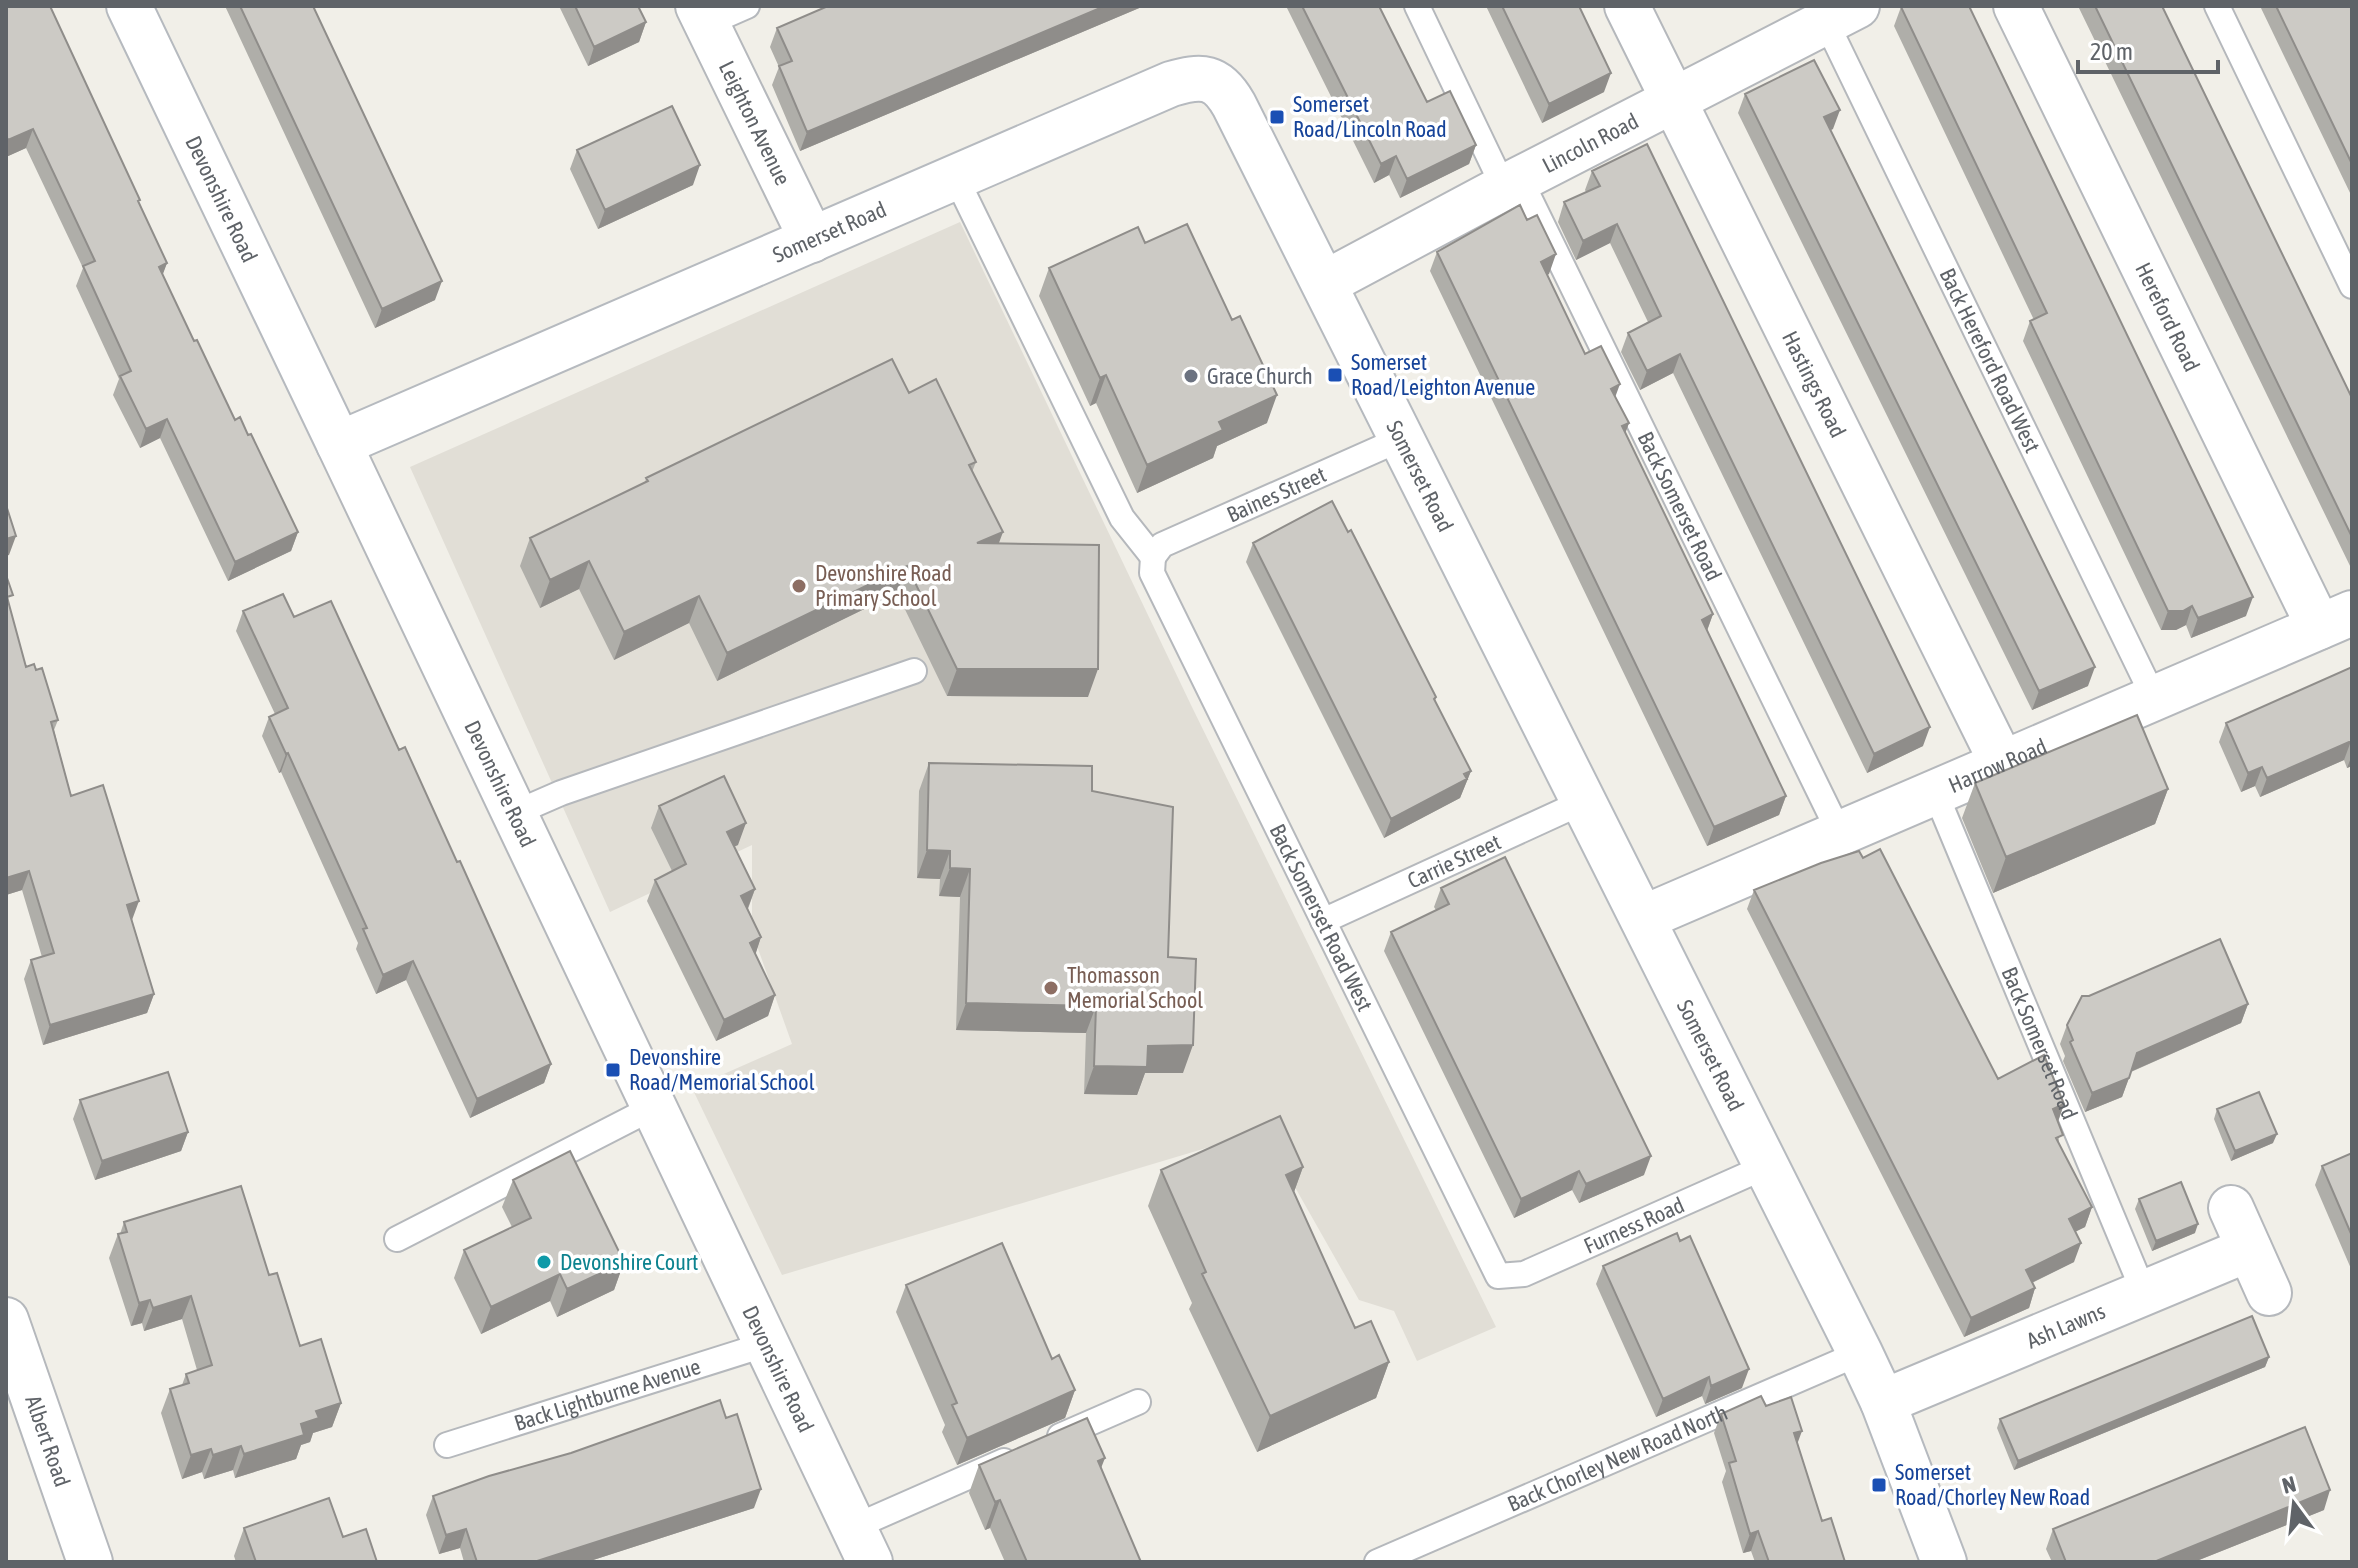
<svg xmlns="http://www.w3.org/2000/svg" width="2358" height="1568" viewBox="0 0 2358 1568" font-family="'Asap Condensed',sans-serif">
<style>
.education{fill:#e1ded6}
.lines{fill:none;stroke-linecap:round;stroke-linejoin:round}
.lane-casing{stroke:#b5b8bc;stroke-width:28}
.street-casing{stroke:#b5b8bc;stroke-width:48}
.secondary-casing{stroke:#b6babf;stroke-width:48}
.lane{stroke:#fff;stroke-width:24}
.street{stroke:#fff;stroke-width:44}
.secondary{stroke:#fff;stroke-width:44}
.wall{fill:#afaea9}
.shaded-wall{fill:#8f8d8a}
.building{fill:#cccac5;stroke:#8f8d8a;stroke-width:2}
.transit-dot{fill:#1a4fb4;stroke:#fff;stroke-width:3}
.worship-dot{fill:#6b7280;stroke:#fff;stroke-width:3}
.education-dot{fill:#8d6e63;stroke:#fff;stroke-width:3}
.culture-dot{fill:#0f9aa8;stroke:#fff;stroke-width:3}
.labels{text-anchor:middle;stroke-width:7;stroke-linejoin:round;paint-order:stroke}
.transit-label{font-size:22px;fill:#164399;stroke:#fff;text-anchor:start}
.street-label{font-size:22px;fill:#5f6368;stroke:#fff}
.worship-label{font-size:22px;fill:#5b616d;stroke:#fff;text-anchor:start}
.education-label{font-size:22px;fill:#785e54;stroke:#fff;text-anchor:start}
.culture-label{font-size:22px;fill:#0d838f;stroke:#fff;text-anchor:start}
</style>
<rect width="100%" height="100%" fill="#f1efe8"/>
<path class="education" d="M960 222 1191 705 1496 1327 1417 1361 1394 1311 1359 1300 1263 1131 782 1275 692 1088 792 1044 752 932V845L610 912 410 467Z"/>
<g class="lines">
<g class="lane-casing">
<g id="lane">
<path d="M1417 6 1504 188"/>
<path d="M2217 6 2352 286"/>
<path id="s1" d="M1826 22 2154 698"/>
<path d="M706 24 747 6"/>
<path d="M956 178 1122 518 1153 557"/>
<path id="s2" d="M1520 179 1839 832"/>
<path id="s3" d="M1153 557 1152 573 1498 1276 1524 1274 1767 1166"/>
<path id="s4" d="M1153 557 1162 545 1403 438"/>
<path id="s5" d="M1935 792 2144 1293"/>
<path d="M515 813 561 793 914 671"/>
<path id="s6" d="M1323 921 1585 801"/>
<path d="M397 1239 654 1107"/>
<path d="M1060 1436 1138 1402"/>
<path id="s7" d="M447 1445 767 1344"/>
<path d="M854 1527 1004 1461"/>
<path id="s8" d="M1377 1562 1860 1353"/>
</g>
</g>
<g class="street-casing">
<g id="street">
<path id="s9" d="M698 6 812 240"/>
<path id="s10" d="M1627 6 2002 763"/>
<path id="s11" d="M2016 6 2319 627"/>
<path id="s12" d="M1325 283 1520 179 1857 6"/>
<path id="s13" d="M339 444 870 1562"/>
<path id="s14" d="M1643 918 2352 613"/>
<path d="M2231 1208 2269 1293"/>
<path id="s15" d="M6 1320 90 1562"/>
<path id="s16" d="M1883 1402 2249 1249"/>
</g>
</g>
<g class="secondary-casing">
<g id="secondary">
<path id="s17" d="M129 6 339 444 1171 84C1202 75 1217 75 1234 105L1860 1353 1883 1402 1944 1562"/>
</g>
</g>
<use href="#lane" class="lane"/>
<use href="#street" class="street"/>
<use href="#secondary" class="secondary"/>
</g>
<path class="wall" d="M6 6 139 204 167 263 162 275 194 341 235 420 298 532 291 551 228 581 160 438 140 448 113 395 119 379 76 286 83 268 26 148 6 157Z
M225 6H313L435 300 375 328Z
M559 6H638L646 22 639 42 588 66Z
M828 6H1144L800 151 772 85 779 67 770 47 777 28Z
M1286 6H1379L1427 102 1476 145 1469 164 1400 198 1389 175 1374 183Z
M1486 6H1579L1604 92 1542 123Z
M2078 6H2162L2352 398V570Z
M2260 6H2352V197Z
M1901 7 2246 616 2191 638 2186 625 2176 630H2161L2023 341 2030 321 2034 320 1894 26Z
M1745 94 1833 129 1830 130 2088 686 2032 710 1738 113Z
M577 150 693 185 598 229 570 169Z
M1592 171 1923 746 1867 773 1673 373 1640 390 1621 352 1628 333 1648 322 1610 243 1576 260 1558 222 1564 202 1586 192 1585 190Z
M1527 220 1549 274 1547 275 1585 354 1615 397 1629 423 1625 433 1713 614 1707 631 1786 796 1779 815 1707 846 1430 271 1437 252Z
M1145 243 1267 423 1217 446 1213 458 1137 493 1096 403 1090 406 1039 296 1049 268Z
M909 393 976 462 972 472 998 544 1088 697 947 696 897 593 717 681 689 623 614 660 579 589 540 608 520 566 530 538 645 483 646 478Z
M1348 532 1436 697 1435 701 1471 771 1460 798 1384 838 1246 562 1253 543Z
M6 575 9 605 26 667 58 720 54 730 71 796 132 920 154 994 147 1013 43 1045 24 979 31 960 42 957 22 890 6 895Z
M243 611 294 617 399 750 551 1064 544 1083 470 1118 406 980 376 994 356 949 358 943 281 772 279 773 262 736 269 717 275 714 236 631Z
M2352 667V766L2347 768 2344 760 2260 797 2255 786 2241 792 2219 742 2226 723Z
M929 763 1092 791 1168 957 1183 1073H1145L1137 1095 1084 1094 1086 1033 956 1030 960 897 939 896 940 879 917 878 919 791Z
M1975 783 2168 789 2155 824 1993 893 1962 818Z
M659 806 738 845 734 846 755 889 748 909 761 937 755 954 775 995 768 1016 716 1041 647 901 655 880 672 871 651 828Z
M1863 858 1998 1079 2064 1104 2058 1122 2059 1145 2092 1207 2085 1227 2075 1232 2074 1262 2032 1283 2035 1288 2029 1308 1964 1337 1747 909 1754 890Z
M1441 888 1644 1175 1579 1203 1572 1190 1514 1218 1384 951 1391 932 1436 910 1434 907Z
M2248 1004 2241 1023 2131 1072 2122 1097 2085 1112 2063 1061 2065 1056 2060 1044 2067 1025Z
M80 1100 188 1132 181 1151 95 1180 73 1119Z
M2217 1109 2273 1143 2231 1161 2214 1119Z
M2352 1153V1271L2315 1185 2322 1166Z
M1303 1167 1294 1192 1355 1328 1389 1362 1376 1398 1257 1452 1189 1309 1192 1303 1148 1206 1161 1170Z
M513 1180 624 1262 614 1290 557 1317 550 1301 481 1334 454 1278 464 1250 512 1227 502 1207Z
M2139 1199 2195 1233 2152 1251 2135 1209Z
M124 1222 269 1275 300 1346 341 1403 332 1427 313 1433 310 1442 301 1445 296 1459 235 1478 233 1470 204 1479 202 1472 182 1479 161 1413 170 1389 182 1385 186 1374 197 1370 182 1319 144 1331 142 1323 131 1326 109 1258 118 1234H120Z
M1603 1266 1742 1388 1705 1404 1702 1396 1656 1417 1596 1284Z
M906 1285 1052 1359 1075 1390 1065 1418 957 1465 942 1432 945 1425 896 1312Z
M2269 1357 2265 1367 2014 1470 1997 1428 2000 1419Z
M1766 1406 1797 1443 1822 1521 1845 1562H1755L1751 1551 1743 1553 1722 1482 1726 1471 1714 1433 1721 1414Z
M979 1465 1101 1469 1141 1562H1005L990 1528 985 1530 969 1493Z
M433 1496 754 1508 587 1562H464L460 1548 439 1554 426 1515Z
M2324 1510 2194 1562H2052L2046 1549 2053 1529Z
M244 1528 343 1537 377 1562H236L234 1556Z"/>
<path class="shaded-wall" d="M1105 6H1144L800 151 807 132Z
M646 22 639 42 588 66 594 47Z
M1611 73 1604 92 1542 123 1549 104Z
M1840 110 1833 129 1817 136 1824 117Z
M33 129 26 148 6 157V147L8 140Z
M1476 145 1469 164 1400 198 1407 179Z
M1396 156 1389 175 1374 183 1381 164Z
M700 165 693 185 598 229 605 210Z
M1617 224 1610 243 1576 260 1583 241Z
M1556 254 1549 274 1534 281 1541 262Z
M167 263 160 282 159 267Z
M442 281 435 300 375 328 382 309Z
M1680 354 1673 373 1640 390 1647 371Z
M1106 375 1096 403 1090 406 1100 378Z
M1620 384 1613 403 1611 389Z
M1277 395 1267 423 1217 446 1213 458 1137 493 1147 465 1219 422Z
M167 419 160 438 140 448 146 429Z
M1629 423 1622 442V426Z
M298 532 291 551 228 581 235 562Z
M1003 532 993 559 977 543Z
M16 536 9 555 6 556V539Z
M589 561 579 589 540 608 550 580Z
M907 566 897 593 717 681 727 653Z
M699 596 689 623 614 660 624 632Z
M2253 597 2246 616 2191 638 2198 618Z
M2192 606 2186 625 2176 630H2161L2168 611Z
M1713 614 1706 633 1702 620Z
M2095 667 2088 686 2032 710 2039 691Z
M957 669H1098L1088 697 947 696Z
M1930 727 1923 746 1867 773 1874 754Z
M2351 741 2344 760 2260 797 2267 778Z
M288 753 281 772 279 773 286 754Z
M2352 755V766L2347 768Z
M2262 767 2255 786 2241 792 2248 773Z
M1471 771 1460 798 1384 838 1391 819Z
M2168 789 2155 824 1993 893 2006 857Z
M1786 796 1779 815 1707 846 1714 827Z
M746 823 738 845 720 853 727 832Z
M927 850 950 851 940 879 917 878Z
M950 868 970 869 960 897 939 896Z
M29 871 22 890 6 895V878Z
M755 889 747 910 741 896Z
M139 901 132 920 127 905Z
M761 937 754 959 750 943Z
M413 961 406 980 376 994 383 975Z
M154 994 147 1013 43 1045 50 1025Z
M775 995 768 1016 716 1041 724 1020Z
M966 1003 1096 1006 1086 1033 956 1030Z
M2248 1004 2241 1023 2130 1072 2137 1053Z
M1193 1045 1183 1073H1145L1137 1095 1084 1094 1094 1066 1148 1046Z
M551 1064 544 1083 470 1118 477 1099Z
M2129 1078 2122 1097 2085 1112 2092 1093Z
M2064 1104 2057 1124 2053 1109Z
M188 1132 181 1151 95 1180 102 1161Z
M2277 1134 2273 1143 2231 1161 2235 1151Z
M1651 1156 1644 1175 1579 1203 1586 1184Z
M1303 1167 1290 1203 1286 1175Z
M1579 1171 1572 1190 1514 1218 1521 1199Z
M2092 1207 2085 1227 2062 1238 2069 1219Z
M2198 1224 2195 1233 2152 1251 2156 1241Z
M2081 1243 2074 1262 2019 1289 2026 1270Z
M624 1262 614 1290 557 1317 567 1289Z
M560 1274 550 1301 481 1334 491 1307Z
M2035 1288 2029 1308 1964 1337 1971 1318Z
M191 1296 182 1319 144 1331 153 1308Z
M150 1300 142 1323 131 1326 139 1303Z
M2269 1357 2265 1367 2014 1470 2018 1461Z
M1389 1362 1376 1398 1257 1452 1270 1416Z
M1749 1369 1742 1388 1705 1404 1711 1386Z
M1709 1377 1702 1396 1656 1417 1663 1399Z
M1075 1390 1065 1418 957 1465 967 1438Z
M341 1403 332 1427 313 1433 310 1442 301 1445 296 1459 235 1478 244 1454 301 1424 316 1411Z
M1802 1431 1795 1450 1794 1433Z
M241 1446 233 1470 204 1479 213 1455Z
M211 1449 202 1472 182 1479 191 1455Z
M1105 1458 1094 1486 1098 1461Z
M761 1489 754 1508 587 1562H534Z
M2330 1490 2324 1510 2194 1562H2154Z
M1000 1500 990 1528 985 1530 995 1502Z
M466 1529 460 1548 439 1554 446 1535Z
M1758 1531 1751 1551 1743 1553 1750 1534Z"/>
<path class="building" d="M6 6H50L140 200 138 201 167 263 159 267 194 341 197 340 235 420 240 417 248 435 251 434 298 532 235 562 167 419 146 429 120 376 131 371 83 266 95 261 33 129 8 140 6 136Z
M240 6H313L442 281 382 309Z
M575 6H638L646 22 594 47Z
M828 6H1105L807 132 779 66 792 61 777 28Z
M1302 6H1379L1427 102 1450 91 1476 145 1407 179 1396 156 1381 164Z
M1502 6H1579L1611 73 1549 104Z
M1902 6H1969L2253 597 2198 618 2192 606 2183 611H2168L2030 321 2047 313 1901 7Z
M2095 6H2162L2352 398V537Z
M2276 6H2352V164Z
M1814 60 1840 110 1824 117 2095 667 2039 691 1745 94Z
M672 106 700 165 605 210 577 150Z
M1647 144 1930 727 1874 754 1680 354 1647 371 1628 333 1661 316 1617 224 1583 241 1564 202 1600 186 1592 171Z
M1520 205 1527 220 1537 215 1556 254 1541 262 1585 354 1601 346 1620 384 1611 389 1629 423 1622 426 1713 614 1702 620 1786 796 1714 827 1437 252Z
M1187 224 1232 320 1240 316 1277 395 1219 422 1223 430 1147 465 1106 375 1100 378 1049 268 1138 227 1145 243Z
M892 359 909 393 936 379 976 462 969 465 1003 532 977 543 1099 545 1098 669H957L907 566 727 653 699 596 624 632 589 561 550 580 530 538 648 481 646 478Z
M1332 501 1348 532 1351 530 1436 697 1434 699 1471 771 1464 774 1467 779 1391 819 1253 543Z
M6 505 16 536 6 539Z
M6 575 13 595 7 597 26 667 34 664 36 670 42 668 58 720 51 722 71 796 103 785 139 901 127 905 154 994 50 1025 31 960 54 953 29 871 6 878Z
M283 594 294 617 331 601 399 750 405 747 457 862 460 861 551 1064 477 1099 413 961 383 975 363 929 367 928 288 753 286 754 269 717 288 708 243 611Z
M2352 667V744L2351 741 2267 778 2262 767 2248 773 2226 723Z
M2137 715 2168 789 2006 857 1975 783Z
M929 763 1092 766V791L1173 807 1168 957 1196 959 1193 1045 1148 1046 1147 1067 1094 1066 1096 1006 966 1003 970 869 950 868V851L927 850Z
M724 776 746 823 727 832 755 889 741 896 761 937 750 943 775 995 724 1020 655 880 686 864 659 806Z
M1880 849 1998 1079 2044 1055 2064 1104 2053 1109 2063 1135 2056 1138 2092 1207 2069 1219 2081 1243 2026 1270 2035 1288 1971 1318 1754 890 1821 863 1859 851 1863 858Z
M1505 857 1651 1156 1586 1184 1579 1171 1521 1199 1391 932 1449 904 1441 888Z
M2220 939 2248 1004 2137 1053 2129 1078 2092 1093 2070 1042 2073 1040 2067 1025 2082 996H2089Z
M168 1072 188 1132 102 1161 80 1100Z
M2259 1092 2277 1134 2235 1151 2217 1109Z
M1280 1116 1303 1167 1286 1175 1355 1328 1371 1321 1389 1362 1270 1416 1202 1274 1206 1272 1161 1170Z
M570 1151 624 1262 567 1289 560 1274 491 1307 464 1250 531 1218 513 1180Z
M2352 1153V1236L2322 1166Z
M2181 1182 2198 1224 2156 1241 2139 1199Z
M241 1186 269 1275 277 1273 300 1346 321 1339 341 1403 316 1411 319 1418 301 1424 304 1435 244 1454 241 1446 213 1455 211 1449 191 1455 170 1389 189 1383 186 1374 212 1365 191 1296 153 1308 150 1300 139 1303 118 1234 127 1232 124 1222Z
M1677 1233 1680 1241 1690 1236 1749 1369 1711 1386 1709 1377 1663 1399 1603 1266Z
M1002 1243 1052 1359 1059 1355 1075 1390 967 1438 952 1405 957 1403 906 1285Z
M2252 1316 2269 1357 2018 1461 2000 1419Z
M1761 1396 1766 1406 1791 1397 1802 1431 1794 1433 1822 1521 1831 1518 1845 1562H1769L1758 1531 1750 1534 1729 1463 1736 1461 1721 1414Z
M720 1400 726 1418 737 1414 761 1489 534 1562H477L466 1529 446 1535 433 1496 489 1476 571 1453Z
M1087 1418 1105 1458 1098 1461 1141 1562H1027L1000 1500 995 1502 979 1465Z
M2305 1427 2330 1490 2154 1562H2066L2053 1529Z
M329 1498 343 1537 366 1529 377 1562H256L244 1528Z"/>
<g class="transit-dot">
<rect x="1269" y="109" width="16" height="16" rx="4"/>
<rect x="1327" y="367" width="16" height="16" rx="4"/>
<rect x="605" y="1062" width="16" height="16" rx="4"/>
<rect x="1871" y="1477" width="16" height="16" rx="4"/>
</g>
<circle class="worship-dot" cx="1191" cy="376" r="8"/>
<g class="education-dot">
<circle cx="799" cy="586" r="8"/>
<circle cx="1051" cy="988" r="8"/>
</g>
<circle class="culture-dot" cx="544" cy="1262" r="8"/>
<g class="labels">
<g class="transit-label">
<text x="1293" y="112">Somerset<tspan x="1293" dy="25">Road/Lincoln Road</tspan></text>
<text x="1351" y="370">Somerset<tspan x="1351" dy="25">Road/Leighton Avenue</tspan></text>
<text x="629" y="1065">Devonshire<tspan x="629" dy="25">Road/Memorial School</tspan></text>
<text x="1895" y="1480">Somerset<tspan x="1895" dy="25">Road/Chorley New Road</tspan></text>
</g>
<g class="street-label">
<text dy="8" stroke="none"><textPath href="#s9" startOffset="130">Leighton Avenue</textPath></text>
<text dy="8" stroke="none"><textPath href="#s12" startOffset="300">Lincoln Road</textPath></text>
<text dy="8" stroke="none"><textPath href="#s17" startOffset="214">Devonshire Road</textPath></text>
<text dy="8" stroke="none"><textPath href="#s17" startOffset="1020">Somerset Road</textPath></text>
<text dy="8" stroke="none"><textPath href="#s11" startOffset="346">Hereford Road</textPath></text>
<text dy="8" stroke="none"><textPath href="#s1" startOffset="376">Back Hereford Road West</textPath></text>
<text dy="8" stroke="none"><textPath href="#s10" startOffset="422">Hastings Road</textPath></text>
<text dy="8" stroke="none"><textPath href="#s17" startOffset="1882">Somerset Road</textPath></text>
<text dy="8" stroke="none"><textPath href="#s4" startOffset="140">Baines Street</textPath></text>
<text dy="8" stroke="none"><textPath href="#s2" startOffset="364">Back Somerset Road</textPath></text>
<text dy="8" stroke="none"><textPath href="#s14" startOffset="386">Harrow Road</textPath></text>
<text dy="8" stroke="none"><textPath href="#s13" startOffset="376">Devonshire Road</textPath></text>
<text dy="8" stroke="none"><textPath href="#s6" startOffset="144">Carrie Street</textPath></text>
<text dy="8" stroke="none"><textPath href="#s3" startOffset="400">Back Somerset Road West</textPath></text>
<text dy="8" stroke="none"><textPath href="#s5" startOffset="272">Back Somerset Road</textPath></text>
<text dy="8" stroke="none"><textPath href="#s17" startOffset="2530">Somerset Road</textPath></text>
<text dy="8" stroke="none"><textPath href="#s3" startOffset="946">Furness Road</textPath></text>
<text dy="8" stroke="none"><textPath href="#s16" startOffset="198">Ash Lawns</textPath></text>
<text dy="8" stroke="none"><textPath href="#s13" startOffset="1024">Devonshire Road</textPath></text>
<text dy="8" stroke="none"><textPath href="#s7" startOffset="168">Back Lightburne Avenue</textPath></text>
<text dy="8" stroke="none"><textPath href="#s15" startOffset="128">Albert Road</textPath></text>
<text dy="8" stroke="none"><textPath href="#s8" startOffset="262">Back Chorley New Road North</textPath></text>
</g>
<g class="worship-label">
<text x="1207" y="384">Grace Church</text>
</g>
<g class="education-label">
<text x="815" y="581">Devonshire Road<tspan x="815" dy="25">Primary School</tspan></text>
<text x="1067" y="983">Thomasson<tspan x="1067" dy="25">Memorial School</tspan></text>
</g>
<g class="culture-label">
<text x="560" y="1270">Devonshire Court</text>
</g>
</g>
<rect width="2358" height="1568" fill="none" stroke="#5f6368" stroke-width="16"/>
<g transform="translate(2294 1504) rotate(345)" stroke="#ffffff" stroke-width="6" paint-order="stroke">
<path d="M0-6L14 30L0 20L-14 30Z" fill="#5f6368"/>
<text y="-12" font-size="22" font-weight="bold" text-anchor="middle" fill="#5f6368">N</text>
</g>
<path d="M2078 60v12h140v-12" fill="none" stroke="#5f6368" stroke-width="4"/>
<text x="2090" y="60" font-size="24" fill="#5f6368" stroke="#ffffff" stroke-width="6" paint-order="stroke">20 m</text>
</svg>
